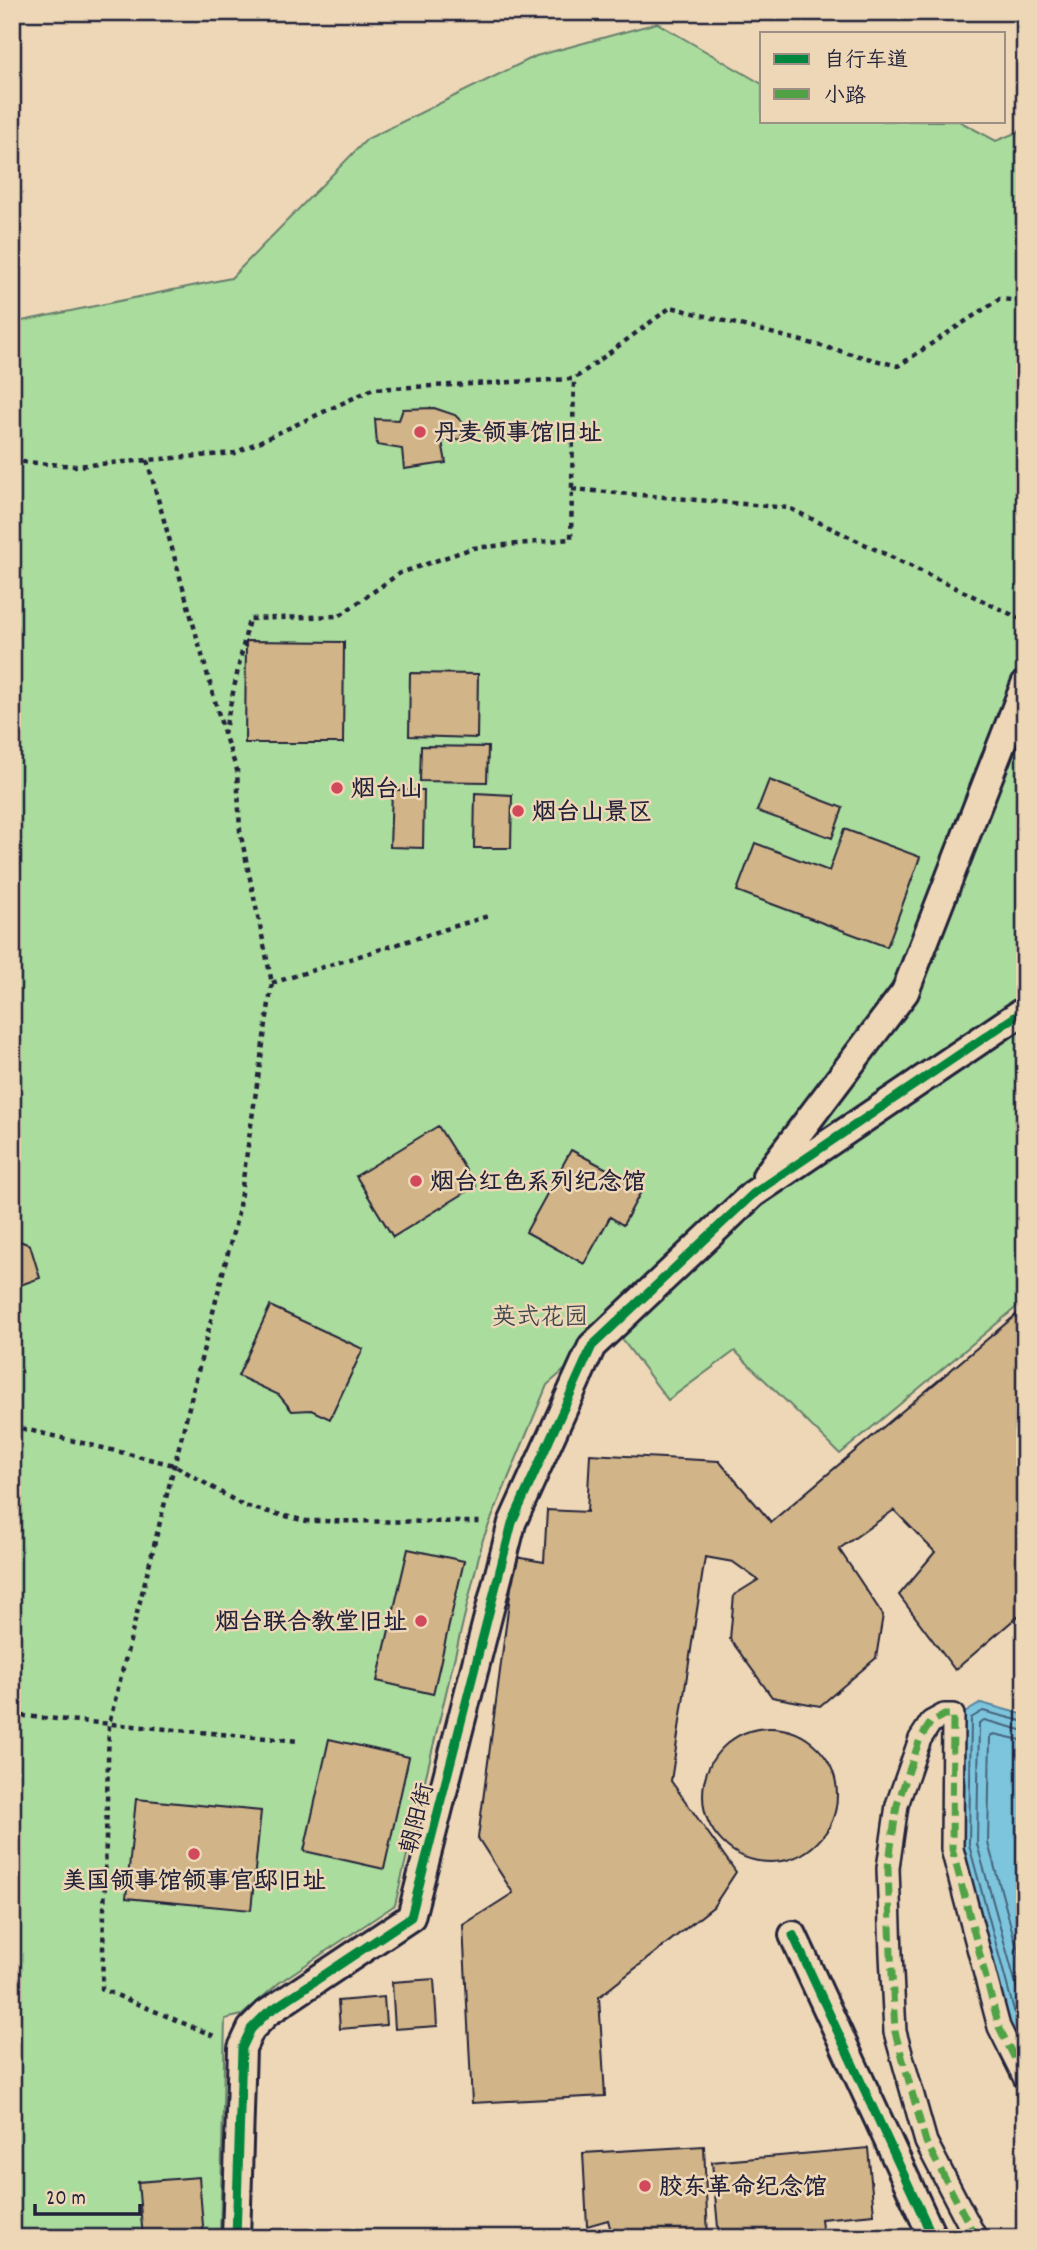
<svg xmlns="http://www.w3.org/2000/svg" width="1037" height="2250" viewBox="0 0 1037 2250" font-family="Dekko,'LXGW WenKai TC',sans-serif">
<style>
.green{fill:#aadc9d;stroke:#667f6c;stroke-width:2}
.water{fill:#7dc5dd;stroke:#59849c;stroke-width:2}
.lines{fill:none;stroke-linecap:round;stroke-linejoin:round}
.shore{stroke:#46637c;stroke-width:2}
.building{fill:#d1b487;stroke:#22223b;stroke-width:2}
.pedestrian-casing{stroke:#22223b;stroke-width:26}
.minor-casing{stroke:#22223b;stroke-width:32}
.path{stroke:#22223b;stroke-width:4.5;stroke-dasharray:5 5;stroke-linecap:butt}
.pedestrian{stroke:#edd7b6;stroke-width:21}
.minor{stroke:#edd7b6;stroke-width:26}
.quiet{stroke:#50a245;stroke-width:7;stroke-dasharray:14 7;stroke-linecap:butt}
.cycleway-casing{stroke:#edd7b6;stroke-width:13}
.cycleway{stroke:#00873e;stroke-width:9}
.poi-dot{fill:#d1495b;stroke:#edd7b6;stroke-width:2.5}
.labels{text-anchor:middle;stroke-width:5;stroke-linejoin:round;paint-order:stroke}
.poi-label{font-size:24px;font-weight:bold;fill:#22223b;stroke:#edd7b6;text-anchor:start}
.park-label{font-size:24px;fill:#3d474f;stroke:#edd7b6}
.street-label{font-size:24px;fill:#22223b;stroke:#edd7b6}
</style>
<rect width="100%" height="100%" fill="#edd7b6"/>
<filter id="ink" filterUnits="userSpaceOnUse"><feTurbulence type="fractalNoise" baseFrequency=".0143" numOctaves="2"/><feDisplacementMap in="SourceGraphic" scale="14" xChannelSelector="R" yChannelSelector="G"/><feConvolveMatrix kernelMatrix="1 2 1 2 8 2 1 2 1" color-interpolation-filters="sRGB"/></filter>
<g filter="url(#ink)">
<path class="green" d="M657 23 762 84V121H959L996 141 1025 129V1300L840 1454 735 1351 668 1400 621 1338 592 1346 547 1385 483 1539 395 1905 280 1982 242 2015 225 2019 220 2238H12V323L231 278 367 139 536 56Z"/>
<path class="water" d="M981 1703 1025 1715V2055L1011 2028 962 1846 963 1714Z"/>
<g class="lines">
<path class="shore" d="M1025 1722 983 1711 971 1718 969 1845 1018 2025 1025 2039
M1025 1731 984 1720 979 1723 977 1844 1025 2017
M1025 1741 994 1734 990 1736 988 1843 1025 1977"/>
</g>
<path class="building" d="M434 408 455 415 466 426 460 439 442 441 446 463 404 469 402 449 377 445 375 419 399 420 403 409Z
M246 641 344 642 343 743H245Z
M410 673 478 674 477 738 409 736Z
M421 746 488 747 487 782 420 781Z
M769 780 843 808 832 838 757 811Z
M392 790H424L423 848 390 847Z
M475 793 512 795 511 848H474Z
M844 829 920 857 887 947 737 891 755 843 829 871Z
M438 1126 476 1186 393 1237 356 1176Z
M571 1150 643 1188 623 1225 610 1217 584 1264 526 1232Z
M12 1238 30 1245 40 1278 12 1288Z
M270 1306 363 1349 330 1419 311 1410 292 1411 279 1395 238 1376Z
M1023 1309 1025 1610 955 1670 899 1595 935 1552 894 1510 839 1549 883 1615 876 1658 820 1706 772 1697 730 1639 734 1595 758 1580 733 1562 705 1557 671 1781 736 1872 713 1907 599 1997 605 2096 472 2103 463 1925 513 1893 478 1838 515 1557 544 1562 547 1510 587 1512 590 1454 719 1461 771 1522Z
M408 1549 464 1561 433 1694 377 1681Z
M703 1795a67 67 0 1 1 134 0a67 67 0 1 1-134 0Z
M329 1739 409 1757 384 1869 304 1851Z
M136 1799 261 1811 251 1910 126 1898Z
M434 1979 437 2026 395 2029 392 1982Z
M384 1997 386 2025 340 2029 338 2001Z
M704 2146 708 2238H613L608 2220 587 2226 583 2153Z
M868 2148 874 2214 821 2219 823 2238H719L712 2162Z
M199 2177 204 2238H143L138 2182Z"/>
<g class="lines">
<g class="pedestrian-casing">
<path id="pedestrian" d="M976 2238 926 2142 895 2032 891 1954 888 1868 897 1805 920 1739 931 1722 944 1715H953L952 1849 999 2027 1025 2079"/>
</g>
<g class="minor-casing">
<path id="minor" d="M766 1176 905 992 1025 684
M793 1935 933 2238
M236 2238 242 2048 251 2029 267 2013 411 1917 512 1523 592 1346 753 1194 1025 1010"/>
</g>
<path class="path" d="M147 460 224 733
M12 461 75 466 235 453 373 389 574 379 671 307 898 366 999 299 1025 301
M572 489 789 508 1025 621
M272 983 488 916
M12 1426 174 1465 244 1506 306 1521 480 1522
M12 1715 299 1741
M214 2036 102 1989 109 1724 238 1213 272 983 240 831 237 770 224 734 249 619 339 616 400 573 473 548 571 539 574 379"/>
<use href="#pedestrian" class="pedestrian"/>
<use href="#minor" class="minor"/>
<path class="quiet" d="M976 2238 926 2142 895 2032 891 1954 888 1868 897 1805 920 1739 931 1722 944 1715H953L952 1849 999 2027 1025 2079"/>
<g class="cycleway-casing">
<path id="cycleway" d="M793 1935 933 2238
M236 2238 242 2048 251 2029 267 2013 411 1917 512 1523 592 1346 753 1194 1025 1010"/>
</g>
<use href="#cycleway" class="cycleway"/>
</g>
</g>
<g class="poi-dot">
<circle cx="420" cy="432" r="7"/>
<circle cx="337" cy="788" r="7"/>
<circle cx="518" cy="811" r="7"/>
<circle cx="416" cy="1181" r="7"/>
<circle cx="421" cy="1621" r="7"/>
<circle cx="194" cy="1854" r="7"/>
<circle cx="645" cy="2186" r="7"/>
</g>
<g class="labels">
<g class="poi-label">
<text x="434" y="440">丹麦领事馆旧址</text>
<text x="351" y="796">烟台山</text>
<text x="532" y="819">烟台山景区</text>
<text x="430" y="1189">烟台红色系列纪念馆</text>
<text x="407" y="1629" text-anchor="end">烟台联合教堂旧址</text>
<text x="194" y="1888" text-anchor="middle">美国领事馆领事官邸旧址</text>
<text x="659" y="2194">胶东革命纪念馆</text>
</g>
<g class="park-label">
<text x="540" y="1324">英式花园</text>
</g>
<g class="street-label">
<text transform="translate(416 1818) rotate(-76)" y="8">朝阳街</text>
</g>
</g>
<rect width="1037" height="2250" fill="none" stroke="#edd7b6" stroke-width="42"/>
<rect x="21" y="21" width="995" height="2208" fill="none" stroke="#22223b" stroke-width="2.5" filter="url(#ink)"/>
<rect x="760" y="32" width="245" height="91" fill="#edd7b6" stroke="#9c8f85" stroke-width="2"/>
<rect x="774" y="54" width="35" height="10" fill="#00873e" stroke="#9c8f85" stroke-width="2"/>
<text x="824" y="66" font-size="21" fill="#22223b">自行车道</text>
<rect x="774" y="89" width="35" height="10" fill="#50a245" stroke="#9c8f85" stroke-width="2"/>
<text x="824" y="102" font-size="21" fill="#22223b">小路</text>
<path d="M35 2204v10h105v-10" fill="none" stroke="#22223b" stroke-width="3.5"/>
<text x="46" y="2204" font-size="21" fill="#22223b" stroke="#edd7b6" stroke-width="5" paint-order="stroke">20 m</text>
</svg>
